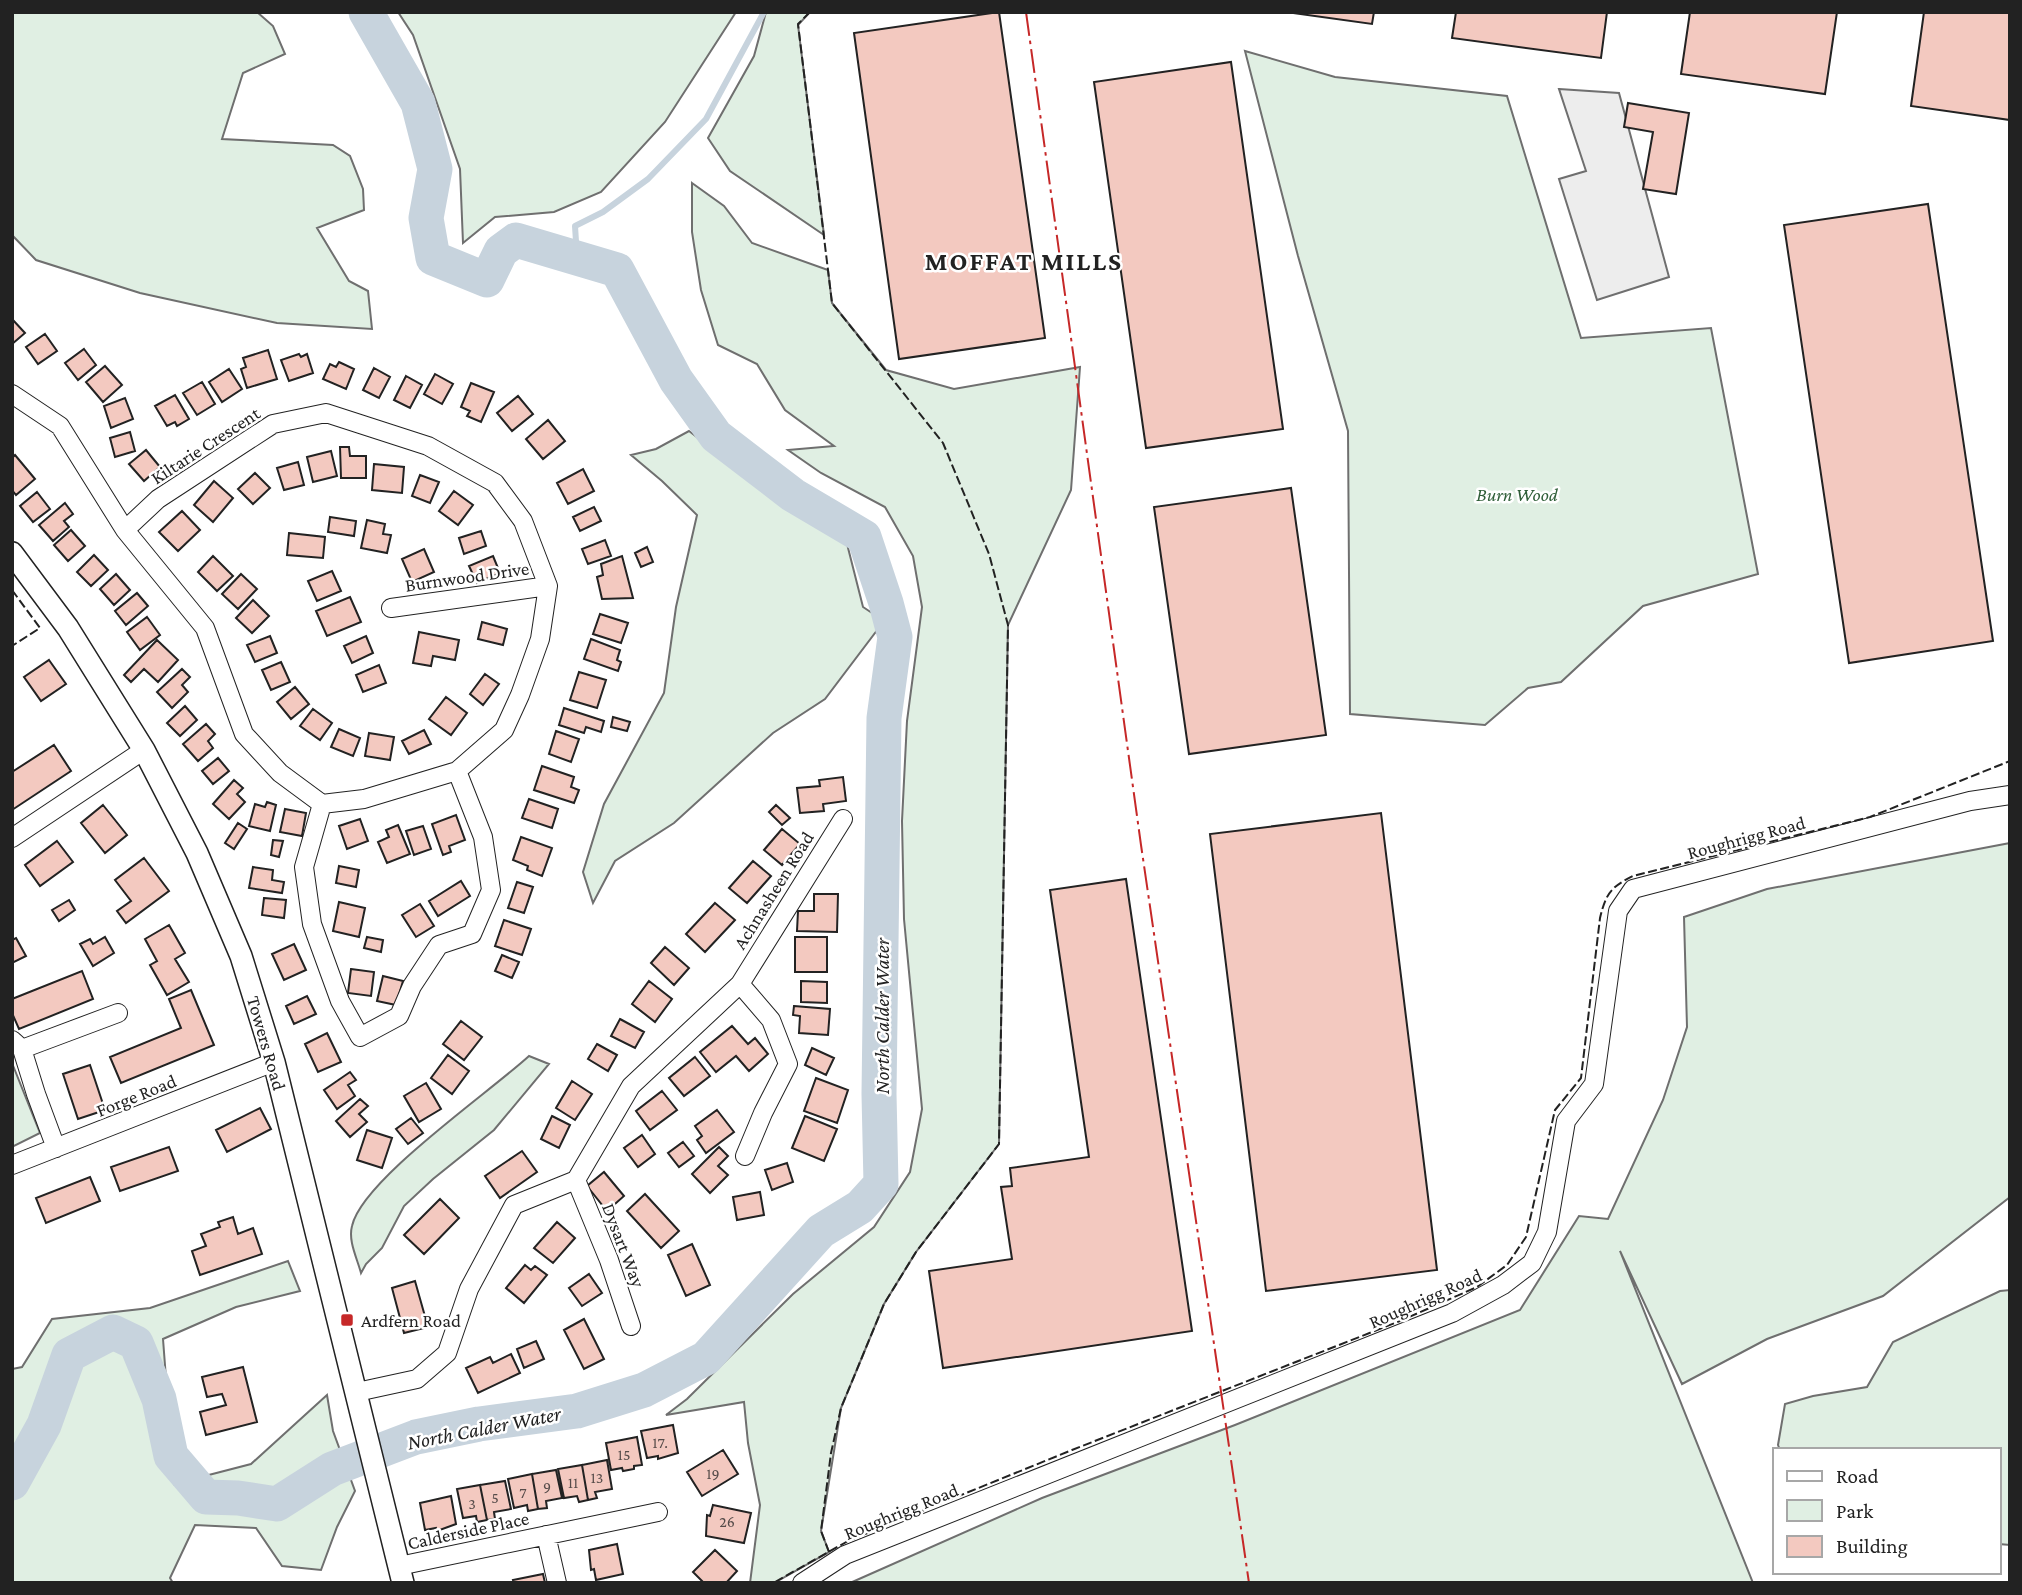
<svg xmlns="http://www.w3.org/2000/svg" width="2022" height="1595" viewBox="0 0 2022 1595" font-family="'Crimson Pro',serif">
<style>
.green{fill:#e0efe3;stroke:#6f6f6f;stroke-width:2}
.parking{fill:#ededed;stroke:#6f6f6f;stroke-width:2}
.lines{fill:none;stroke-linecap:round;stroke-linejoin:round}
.stream{stroke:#c7d3dd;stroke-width:6}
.river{stroke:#c7d3dd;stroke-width:35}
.building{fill:#f3c9c0;stroke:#222;stroke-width:2}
.minor-casing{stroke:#222;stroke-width:20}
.tertiary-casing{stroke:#222;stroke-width:24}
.minor{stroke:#fff;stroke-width:18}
.tertiary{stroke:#fff;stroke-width:21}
.fence{stroke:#222;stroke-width:2;stroke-dasharray:9 3.5;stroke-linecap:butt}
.power{stroke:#c62828;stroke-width:2;stroke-dasharray:24 5 3.5 5;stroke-linecap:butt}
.poi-dot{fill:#c62828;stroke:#fff;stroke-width:2.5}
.labels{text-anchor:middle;stroke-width:5;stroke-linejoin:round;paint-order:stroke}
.number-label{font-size:16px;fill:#564c4a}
.street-label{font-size:19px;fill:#222;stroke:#fff}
.park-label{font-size:19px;font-style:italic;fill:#2f5e38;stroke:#fff}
.poi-label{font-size:19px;fill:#222;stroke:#fff;text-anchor:start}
.water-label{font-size:21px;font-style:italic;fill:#222;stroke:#fff}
.district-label{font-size:26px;font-weight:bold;letter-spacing:2px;fill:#222;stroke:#fff}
</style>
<rect width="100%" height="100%" fill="#fff"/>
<path class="green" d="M12 12H257L273 26 285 54 243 73 222 139 333 145 350 156 363 189 364 210 317 228 349 281 368 291 372 329 277 323 140 293 36 260 12 235Z
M398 12H736L665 122 601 192 554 212 495 217 463 243 460 169 413 35Z
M766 12H810L798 25 824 235 730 171 708 138 754 56Z
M1245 51 1335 77 1507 96 1581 338 1711 328 1758 574 1643 606 1561 682 1528 688 1485 725 1350 714 1348 431 1298 256Z
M692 183 724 206 752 243 828 270 832 303 886 370 954 389 1080 367 1071 490 1008 625 999 1144 916 1252 884 1304 841 1408 821 1531 829 1552 774 1583H750L760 1505 748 1443 744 1402 666 1415 687 1399 793 1294 874 1227 910 1172 922 1109 904 919 902 821 907 721 922 607 913 556 885 507 821 473 788 450 834 446 785 410 757 364 718 345 701 290 692 232Z
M689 431 771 494 845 536 863 607 884 621 825 699 773 733 674 823 615 861 593 903 583 872 604 804 664 693 676 607 697 515 662 481 631 455 656 449Z
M2010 843V1197L1883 1296 1767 1339 1682 1384 1620 1251 1753 1583H850L1042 1498 1235 1425 1520 1310 1579 1216 1608 1219 1663 1100 1687 1027 1684 917 1767 889Z
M529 1056 549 1064 494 1130 433 1179 404 1206 382 1248 366 1264 361 1273C357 1258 348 1241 352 1226 362 1180 490 1092 529 1056Z
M12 1063 40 1133 12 1147Z
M288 1261 300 1291 236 1307 163 1339 174 1484 251 1464 327 1395 333 1431 355 1491 337 1527 321 1570 282 1566 256 1528 195 1525 170 1578 173 1583H12V1369L22 1367 52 1319 150 1308Z
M2010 1290V1545L1999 1544V1450H1780L1778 1445 1785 1404 1813 1396 1867 1387 1893 1342 2000 1291Z"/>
<path class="parking" d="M1559 89 1619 93 1669 277 1597 300 1559 179 1586 171Z"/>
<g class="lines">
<path class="stream" d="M577 257 575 226 603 212 648 179 706 119 764 12"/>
<path class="river" d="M12 1483 44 1425 69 1355 113 1332 136 1343 159 1399 171 1456 206 1497 238 1498 277 1504 332 1469 416 1437 479 1424 577 1411 644 1390 706 1358 821 1231 860 1207 881 1184 879 1094 884 718 895 637 886 603 864 537 793 495 716 436 676 380 617 270 516 240 501 251 487 280 433 258 426 218 435 169 418 103 366 12"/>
</g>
<path class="building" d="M999 12 1045 338 899 359 854 33Z
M1286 12H1374L1372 24Z
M1456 12H1607L1601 58 1452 38Z
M1690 12H1837L1825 94 1681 74Z
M1924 12H2010V120L1911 106Z
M1231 62 1283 429 1146 448 1094 82Z
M1628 103 1689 113 1676 194 1643 189 1653 132 1624 127Z
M1928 204 1993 641 1849 663 1784 225Z
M12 319 25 333 12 344Z
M45 334 57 351 38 364 26 347Z
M84 349 96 365 78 380 65 363Z
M268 350 277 379 247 388 241 369 246 367 243 358Z
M299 354 301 357 307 354 313 373 289 381 281 360Z
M339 362 354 369 346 389 323 379 330 364 336 367Z
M105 366 122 385 103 402 86 382Z
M374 368 390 377 379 398 363 390Z
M229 369 242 389 222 402 209 382Z
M435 374 453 384 442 404 424 394Z
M406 376 422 385 410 408 394 400Z
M202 382 215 404 197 415 183 393Z
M471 383 494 392 481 422 467 416 470 411 461 407Z
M175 395 189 419 177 426 175 422 167 426 155 406Z
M518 396 533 414 512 431 497 413Z
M125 398 133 419 111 428 104 406Z
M548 420 565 441 543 459 526 439Z
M130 432 135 451 115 457 110 438Z
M340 447H349L350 456H366V478H341Z
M146 450 160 467 144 481 129 464Z
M331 451 337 476 313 482 307 457Z
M15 455 35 479 16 495 12 490V458Z
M298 462 304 485 284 490 277 468Z
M374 464 404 467 402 493 372 490Z
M583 469 594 491 568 504 557 483Z
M255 473 270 488 253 504 238 489Z
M420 475 439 482 430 503 412 496Z
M214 481 233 498 213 522 194 505Z
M1291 488 1326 735 1189 754 1154 507Z
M454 491 473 505 458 525 439 511Z
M37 492 50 509 33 522 20 506Z
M65 503 73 514 64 521 69 527 53 541 39 525Z
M594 507 601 521 580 531 573 517Z
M182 511 200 530 178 551 159 532Z
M330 517 356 521 354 536 328 532Z
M367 520 385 524 383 534 391 535 387 553 361 548Z
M71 530 85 546 68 561 54 545Z
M481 531 486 546 464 554 459 538Z
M289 533 325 537 323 558 287 555Z
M605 540 611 556 588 564 582 549Z
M647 547 653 562 641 567 635 553Z
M424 549 434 572 412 582 402 559Z
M94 555 108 570 91 586 77 572Z
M213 556 233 576 217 591 198 572Z
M493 556 500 573 477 583 469 566Z
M622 556 633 598 602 599 597 577 603 575 601 564Z
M332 571 341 591 317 601 308 581Z
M116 574 130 590 114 605 100 589Z
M241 574 257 589 238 609 222 594Z
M137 593 148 606 126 625 115 611Z
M350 597 361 622 327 636 316 611Z
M253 600 269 616 252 633 236 618Z
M600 614 628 623 621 643 593 634Z
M147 617 160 635 140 650 127 632Z
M482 622 507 629 503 645 478 639Z
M419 632 459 640 455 660 433 656 431 666 413 663Z
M270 636 277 653 255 662 247 645Z
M366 636 373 653 352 663 344 646Z
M591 639 620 650 617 660 621 662 618 671 584 659Z
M157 640 178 660 158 682 144 669 131 682 124 675Z
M49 660 66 684 41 701 24 677Z
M281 662 290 682 271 690 262 670Z
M379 665 386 683 363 692 356 675Z
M182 669 190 677 182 685 188 692 172 708 157 692Z
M579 672 606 680 597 708 570 700Z
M485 674 499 684 483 705 470 694Z
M295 687 309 704 291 719 277 702Z
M446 697 467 713 451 735 429 719Z
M185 706 197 720 180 736 167 723Z
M564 708 604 721 601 732 586 727 584 733 559 725Z
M313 709 332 723 320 740 300 726Z
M613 717 630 722 627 731 611 727Z
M206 724 215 734 208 741 213 748 198 761 183 744Z
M339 729 360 738 353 756 331 747Z
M424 730 431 744 409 754 402 741Z
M556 731 579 739 571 762 549 754Z
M369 733 394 737 390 760 365 756Z
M54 745 71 771 12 810V772Z
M218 758 229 771 213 784 202 771Z
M542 766 574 777 571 787 579 790 574 803 534 790Z
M843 777 846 801 823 804 824 811 800 813 797 788 820 786 819 780Z
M234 780 243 788 237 794 245 802 229 819 213 804Z
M529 799 558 809 552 828 522 818Z
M267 802 276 805 270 831 249 826 255 804 265 807Z
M103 805 127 835 105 853 81 823Z
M776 805 790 818 782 825 769 812Z
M285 809 306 813 302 836 280 832Z
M1381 813 1437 1270 1266 1291 1210 834Z
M456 815 465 840 449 846 451 852 443 855 432 824Z
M360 819 368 841 347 849 339 826Z
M238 823 247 829 234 849 225 843Z
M398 825 410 854 387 863 378 842 389 837 386 830Z
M423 826 431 849 414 855 406 831Z
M782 829 800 844 782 865 764 850Z
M521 837 552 848 542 876 527 870 528 866 513 860Z
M273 840 283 841 279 857 271 855Z
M57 841 73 862 40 886 25 865Z
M144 858 169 891 126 923 117 911 131 901 115 880Z
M753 861 771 876 747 903 729 888Z
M339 866 359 870 356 887 336 883Z
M253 867 273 870 272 880 284 882 282 893 249 888Z
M1126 879 1192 1331 943 1368 929 1271 1012 1259 1001 1187 1012 1186 1010 1168 1089 1157 1050 890Z
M461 881 470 896 438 916 429 901Z
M517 882 533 887 524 913 508 908Z
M814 894H838L837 932 797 931 798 911H814Z
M264 898 286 900 284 918 262 915Z
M69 900 75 910 59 921 52 910Z
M339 902 365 908 359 937 333 931Z
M715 903 735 920 705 952 686 934Z
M420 904 434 926 416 937 402 915Z
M504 920 531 929 522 955 495 946Z
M169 925 185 953 175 959 189 982 167 995 150 965 157 961 145 939Z
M105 937 114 953 93 966 80 944 90 939 93 944Z
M367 937 383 940 381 952 364 948Z
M795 937H827V972H795Z
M16 938 26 956 12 963V940Z
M294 944 306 970 284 980 272 954Z
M665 947 689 968 674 985 651 963Z
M502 955 519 962 512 978 495 971Z
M351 969 374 972 371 996 348 993Z
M82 971 93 999 19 1029 12 1013V999Z
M383 976 403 981 396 1005 377 1001Z
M649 981 672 999 655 1022 632 1004Z
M801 981 827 982V1003L801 1002Z
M191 990 214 1045 121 1083 110 1057 181 1028 169 999Z
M307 996 316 1014 294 1024 286 1006Z
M794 1006 830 1009 828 1035 799 1033 800 1016 793 1015Z
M620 1019 644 1032 635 1048 611 1036Z
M461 1021 482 1037 464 1060 443 1044Z
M732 1026 748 1044 755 1038 768 1054 749 1071 736 1056 716 1072 700 1052Z
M327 1033 341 1062 318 1072 305 1044Z
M597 1044 617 1055 608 1071 588 1059Z
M812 1048 834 1058 826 1075 805 1065Z
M448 1055 469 1071 452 1094 431 1078Z
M695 1057 710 1076 684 1096 669 1078Z
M90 1065 105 1110 78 1119 63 1074Z
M350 1072 356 1080 348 1085 355 1096 337 1109 324 1090Z
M816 1078 848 1090 837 1123 804 1111Z
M572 1081 592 1094 575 1120 556 1108Z
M426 1083 441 1109 419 1122 404 1096Z
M662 1091 677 1110 650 1130 636 1111Z
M360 1099 368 1106 359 1114 367 1122 350 1137 336 1121Z
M260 1108 271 1129 227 1152 216 1130Z
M717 1110 734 1132 706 1153 697 1140 702 1136 695 1126Z
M552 1116 570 1125 559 1148 541 1139Z
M805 1116 837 1129 824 1161 792 1148Z
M411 1118 423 1133 408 1144 396 1129Z
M367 1130 392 1138 382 1168 357 1160Z
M642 1135 655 1154 638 1167 624 1148Z
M683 1142 694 1156 679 1167 668 1153Z
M169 1147 178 1171 120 1191 111 1167Z
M719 1147 728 1156 718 1166 728 1175 710 1193 692 1174Z
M522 1151 537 1172 500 1198 485 1176Z
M787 1163 793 1182 772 1190 765 1170Z
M604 1172 624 1196 607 1211 587 1186Z
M90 1177 100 1201 46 1223 36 1198Z
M760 1192 764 1215 737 1220 733 1197Z
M645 1194 679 1231 661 1248 627 1211Z
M440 1199 459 1218 424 1254 404 1235Z
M233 1217 238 1234 253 1228 262 1254 200 1275 192 1251 206 1246 201 1234 220 1227 218 1222Z
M557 1222 575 1238 553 1263 534 1248Z
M692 1244 710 1285 686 1296 668 1255Z
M525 1265 531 1270 535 1266 547 1275 524 1303 506 1288Z
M589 1274 602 1293 582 1306 569 1288Z
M415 1281 428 1327 404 1333 392 1288Z
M584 1319 604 1359 584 1369 564 1330Z
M536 1341 544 1359 524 1368 517 1349Z
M511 1354 520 1373 478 1393 466 1368 490 1357 493 1363Z
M243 1367 257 1422 206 1435 200 1412 226 1405 222 1394 207 1397 202 1377Z
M673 1425 678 1453 658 1459V1456L647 1458 641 1431Z
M637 1437 642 1465 634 1466V1469L623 1471 622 1468 611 1470 606 1443Z
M723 1450 738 1474 702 1496 687 1472Z
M607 1460 612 1489 595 1492 597 1498 588 1500 582 1465Z
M582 1465 588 1500 579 1502 577 1496 564 1498 558 1469Z
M556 1470 562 1498 546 1501 547 1508 538 1509 532 1474Z
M532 1474 538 1509 528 1511 527 1505 514 1508 508 1479Z
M505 1481 511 1509 494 1512 495 1519 487 1520 480 1485Z
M480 1485 487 1520 477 1522 476 1516 463 1518 457 1489Z
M451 1496 456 1524 437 1531 436 1528 425 1530 420 1503Z
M713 1505 751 1513 744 1543 706 1536 707 1515 710 1516Z
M617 1544 623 1574 596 1580 594 1569 591 1570 589 1550Z
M715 1550 737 1571 726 1583H704L693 1572Z
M543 1574 545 1583H514L513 1580Z"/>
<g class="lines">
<g class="minor-casing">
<path id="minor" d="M12 394 60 426 125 530 205 628 244 734 280 773 322 804 364 799 457 771 504 730 520 695 540 639 548 586 523 521 495 483 428 446 326 413 273 424 158 499 125 530
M391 608 548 586
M322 804 304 867 312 924 340 1001 360 1037 399 1016 412 986 439 945 472 934 491 890 483 837 457 771
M12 838 144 750
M740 984 771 1020 788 1064 763 1113 745 1156
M12 1040 22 1049 36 1094 56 1148
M22 1049 118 1013
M12 1165 274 1062
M576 1180 609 1260 631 1326
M357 1392 417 1379 447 1353 469 1289 514 1205 576 1180 631 1086 740 984 843 819
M546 1535 557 1583
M399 1566 658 1512
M802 1583 845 1555 1452 1313 1503 1285 1532 1263 1547 1232 1566 1121 1594 1084 1618 911 1633 889 1970 801 2010 795"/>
</g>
<g class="tertiary-casing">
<path id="tertiary" d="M12 553 68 628 144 750 197 853 241 956 274 1062 403 1583"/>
</g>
<use href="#minor" class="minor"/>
<use href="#tertiary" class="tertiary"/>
<path class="fence" d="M810 12 798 24 832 303 943 443 989 554 1008 625 999 1144 916 1252 884 1304 841 1408 831 1453 821 1531 829 1552
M12 590 40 628 12 646
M775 1582 848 1541 1072 1450 1400 1321 1477 1287 1507 1265 1526 1237 1555 1110 1581 1078 1600 918C1606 893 1611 887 1633 876L1870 817 2010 761"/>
<path class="power" d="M1026 12 1141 845 1249 1583"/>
</g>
<rect class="poi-dot" x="340" y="1313" width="14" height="14" rx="3.5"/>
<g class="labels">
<g class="number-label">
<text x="660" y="1448">17.</text>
<text x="624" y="1460">15</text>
<text x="713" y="1479">19</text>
<text x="597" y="1483">13</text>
<text x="573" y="1488">11</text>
<text x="547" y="1492">9</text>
<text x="523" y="1498">7</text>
<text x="495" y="1503">5</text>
<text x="472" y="1509">3</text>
<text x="727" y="1527">26</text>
</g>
<g class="street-label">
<text transform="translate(205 445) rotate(-33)" y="7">Kiltarie Crescent</text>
<text transform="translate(467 576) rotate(-8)" y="7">Burnwood Drive</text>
<text transform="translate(1746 837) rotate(-15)" y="7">Roughrigg Road</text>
<text transform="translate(773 890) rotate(-58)" y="7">Achnasheen Road</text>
<text transform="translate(267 1043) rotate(74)" y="7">Towers Road</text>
<text transform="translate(136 1095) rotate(-22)" y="7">Forge Road</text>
<text transform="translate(624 1245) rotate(69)" y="7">Dysart Way</text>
<text transform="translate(1425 1298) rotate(-24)" y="7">Roughrigg Road</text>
<text transform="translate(901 1511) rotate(-22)" y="7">Roughrigg Road</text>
<text transform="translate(468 1530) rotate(-12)" y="7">Calderside Place</text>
</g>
<g class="park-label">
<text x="1517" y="501">Burn Wood</text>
</g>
<g class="poi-label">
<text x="361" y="1327">Ardfern Road</text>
</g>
<g class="water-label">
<text transform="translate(882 1016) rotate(-90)" y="7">North Calder Water</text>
<text transform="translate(484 1428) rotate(-11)" y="7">North Calder Water</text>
</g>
<g class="district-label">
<text x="1024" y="270">MOFFAT MILLS</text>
</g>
</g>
<rect width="2022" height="1595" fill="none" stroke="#222222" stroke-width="28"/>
<rect x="1773" y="1448" width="228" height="126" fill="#ffffff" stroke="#a7a7a7" stroke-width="2"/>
<rect x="1787" y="1471" width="35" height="10" fill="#ffffff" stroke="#a7a7a7" stroke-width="2"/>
<text x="1836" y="1483" font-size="21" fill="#222222">Road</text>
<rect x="1787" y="1500" width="35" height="21" fill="#e0efe3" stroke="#a7a7a7" stroke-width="2"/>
<text x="1836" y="1518" font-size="21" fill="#222222">Park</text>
<rect x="1787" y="1536" width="35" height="21" fill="#f3c9c0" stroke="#a7a7a7" stroke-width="2"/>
<text x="1836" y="1553" font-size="21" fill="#222222">Building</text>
</svg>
